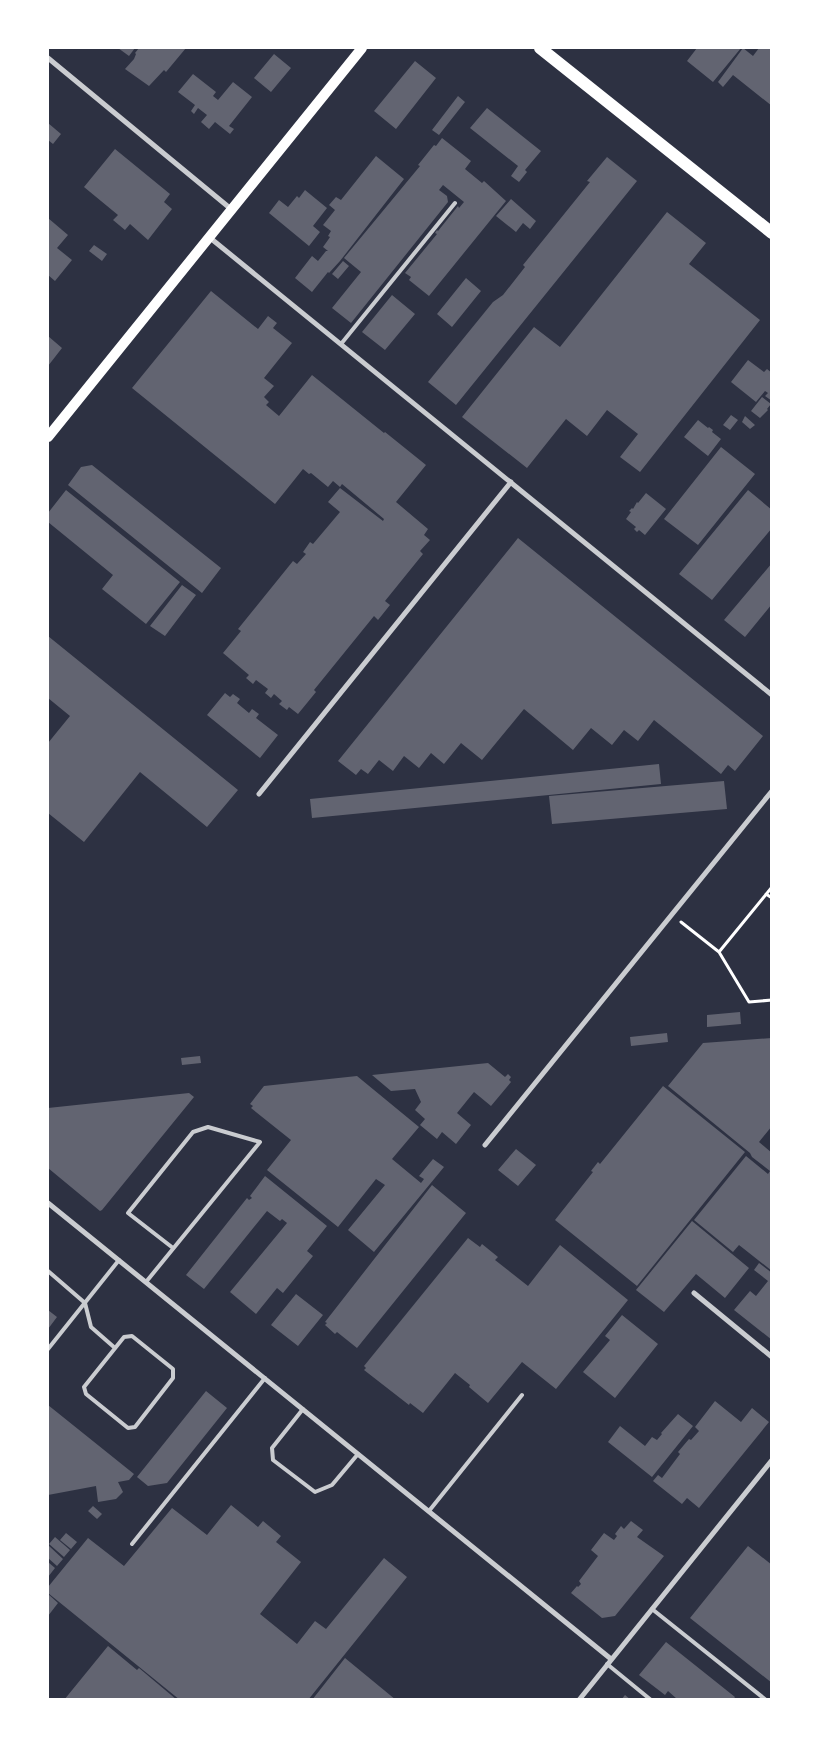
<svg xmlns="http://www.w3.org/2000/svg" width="819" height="1747" viewBox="0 0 819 1747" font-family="'Noto Sans',sans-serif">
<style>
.building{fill:#626471}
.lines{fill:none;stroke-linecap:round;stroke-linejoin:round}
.path{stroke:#fff;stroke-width:3}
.service{stroke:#caccd0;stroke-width:4}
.minor{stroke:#caccd0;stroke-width:5}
.secondary{stroke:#fff;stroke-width:10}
.primary{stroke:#fff;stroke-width:12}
</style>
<rect width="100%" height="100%" fill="#2d3142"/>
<path class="building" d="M118 48H135L129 56Z
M139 48H186L166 72 164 70 149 86 125 69 134 59 136 54 135 53Z
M697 48H741L713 82 687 61Z
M743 48 753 56 759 48H772V106L733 75 723 87 718 82Z
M274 54 291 68 271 92 254 78Z
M415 61 436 78 396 129 374 111Z
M193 74 216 92 213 96 218 100 233 82 252 97 229 126 234 129 230 134 215 122 209 129 201 122 207 115 198 108 194 114 191 111 195 105 178 92Z
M458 96 465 102 439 135 432 130Z
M487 108 541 151 525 170 527 172 519 182 511 176 518 166 470 128Z
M48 123 61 134 53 144 48 140Z
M442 138 471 161 465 169 482 183 484 181 506 201 429 296 409 280 411 277 405 273 437 234 435 233 437 230 438 231 458 206 459 208 464 202 443 185 439 190 447 196 448 202 351 323 332 308 361 272 344 258 420 166 418 165 434 145 436 146Z
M115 149 170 194 164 202 172 209 148 240 130 224 125 230 113 220 118 215 84 187Z
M376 156 404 179 340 261 329 273 328 272 312 292 295 278 312 256 318 261 326 251H328L323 247 328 240 330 237 328 236 331 231 323 225 335 210 329 205 336 197 341 200Z
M607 157 637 181 456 405 428 382 493 302 503 295 525 267 523 265 590 182 587 181Z
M305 190 327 208 313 226 320 232 309 246 269 213 279 200 288 207 297 196 299 198Z
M511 199 536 221 530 229 523 223 516 232 496 216Z
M667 212 706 243 689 264 760 320 640 472 620 457 638 434 607 410 587 436 566 419 527 468 462 417 534 327 560 347Z
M48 218 68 235 57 248 72 260 55 281 48 275Z
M94 245 107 254 102 261 89 251Z
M343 261 349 266 338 279 332 274Z
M466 278 481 291 452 327 437 314Z
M211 291 258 329 268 316 277 323 273 328 292 343 264 378 274 386 264 397 269 402 266 405 279 416 312 375 384 433 385 432 426 465 396 502 428 529 424 535 430 540 420 551 423 554 385 601 390 605 378 620 374 616 314 690 316 692 298 714 289 707 287 710 279 704 282 701 274 694 271 698 265 693 268 689 256 680 253 684 246 678 249 675 223 653 241 631 238 629 293 561 297 564 306 554 303 552 310 542 313 544 340 512 328 502 340 488 383 521 384 519 342 484 340 487 333 481 328 487 311 473 309 474 303 469 275 504 132 388Z
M392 295 415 314 385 350 362 332Z
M48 336 62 348 48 366Z
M748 360 764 372 767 369 772 373 770 377 772 378V401L765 396 768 393 765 391 756 402 731 382Z
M762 397 771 404 767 409 768 410 760 418 751 411Z
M731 415 738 420 730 430 723 425Z
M745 416 755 425 750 429 742 422Z
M698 420 708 428 709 427 713 430 712 432 721 439 708 456 684 437Z
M721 447 755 474 698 545 664 519Z
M92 465 221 568 202 593 68 485 81 467Z
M66 490 180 582 146 624 102 589 113 575 48 522V513Z
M748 490 772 510V528L712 600 679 574Z
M646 493 666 509 645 535 639 530 637 532 634 529 636 527 626 519 631 512 629 511 632 508 633 509 637 502 638 503Z
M518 538 763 736 735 771 728 765 721 774 654 720 638 741 624 730 612 745 591 728 573 750 524 709 482 760 461 743 444 764 431 753 419 768 404 756 393 771 379 760 368 774 361 769 356 775 338 761Z
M772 563V604L745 637 724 620Z
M182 585 196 595 165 636 150 626Z
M48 636 238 790 207 827 140 772 84 842 48 813V743L70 716 48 698Z
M225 693 230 697 233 694 240 699 237 703 249 713 252 709 259 714 256 718 278 735 260 758 207 715Z
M659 764 661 784 312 818 310 799Z
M724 781 727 809 552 824 549 796Z
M740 1012 741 1024 707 1027V1015Z
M667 1033 668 1042 631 1046 630 1037Z
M772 1038V1126L759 1142 772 1153V1271L739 1245 733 1252 694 1220 746 1156 768 1174 770 1171 752 1157 750 1153 668 1086 703 1043Z
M200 1056 201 1063 182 1065 181 1058Z
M488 1063 505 1077 508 1074 511 1077 509 1080 511 1082 491 1106 474 1092 457 1113 471 1125 456 1144 442 1132 437 1139 420 1125 425 1119 415 1110 421 1102 415 1089 391 1091 372 1075Z
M357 1076 419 1127 392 1159 421 1183 424 1179 419 1176 433 1159 444 1167 374 1252 348 1230 385 1185 376 1179 338 1227 267 1170 291 1140 251 1108 253 1106 250 1104 264 1086Z
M663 1086 745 1152 637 1286 555 1220 593 1172 591 1171 598 1162 600 1164Z
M189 1093 194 1097 102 1210 100 1211 48 1168V1108Z
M516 1149 536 1165 518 1186 498 1170Z
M265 1176 327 1226 307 1251 313 1256 283 1293 277 1288 256 1314 230 1292 287 1223 282 1219 280 1221 267 1211 204 1289 186 1275 247 1198 249 1200 252 1198 250 1196Z
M432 1185 466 1213 357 1348 337 1332 335 1334 325 1325 327 1323 325 1322Z
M692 1221 749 1268 725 1298 696 1274 664 1312 636 1290Z
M468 1238 480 1247 482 1244 498 1257 495 1260 528 1286 560 1245 628 1300 556 1389 522 1362 488 1403 469 1387 470 1385 455 1373 423 1413 410 1403 409 1405 364 1370 366 1368 364 1366Z
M759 1263 772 1273V1340L734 1310 750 1291 756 1296 768 1281 754 1270Z
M296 1294 323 1315 298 1346 271 1325Z
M48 1310 57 1317 48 1329Z
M622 1315 658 1344 615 1398 583 1372 610 1340 605 1336Z
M206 1391 227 1408 167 1483 148 1486 137 1477Z
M715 1401 741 1422 752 1408 769 1422 699 1508 687 1498 682 1504 653 1481 658 1475 662 1478 680 1454 678 1452 689 1439 691 1440 699 1431 695 1427Z
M48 1405 134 1474 129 1480 118 1482 123 1492 116 1499 98 1502 96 1486 48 1495Z
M678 1414 693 1426 652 1477 608 1442 620 1426 645 1446 652 1437 657 1440 662 1434 661 1433Z
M231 1505 258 1527 263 1521 281 1536 276 1542 301 1562 260 1614 297 1644 315 1621 326 1629 384 1558 407 1577 308 1700H180L48 1593V1587L88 1538 124 1566 172 1508 207 1535Z
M93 1506 102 1514 97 1519 88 1511Z
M631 1521 643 1530 637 1537 664 1556 615 1616 602 1618 571 1593 577 1586 578 1587 581 1584 579 1581 598 1556 591 1550 604 1533 614 1540 617 1536 615 1534 621 1526 624 1529Z
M66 1533 77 1542 71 1549 60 1540Z
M55 1537 70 1550 64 1557 49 1544Z
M48 1545 63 1559 57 1566 48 1558Z
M748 1546 772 1565V1683L690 1618Z
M48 1562 55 1568 48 1577Z
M48 1594 58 1603 48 1616Z
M666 1642 735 1697 733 1700H676L677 1699 668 1691 665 1695 639 1675Z
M108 1646 137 1670 139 1668 177 1700H64Z
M345 1658 396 1700H312Z
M625 1695 631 1700H621Z"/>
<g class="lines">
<path class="path" d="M766 894 772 898
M681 922 719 952 772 887
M719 952 749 1002 772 1000"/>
<path class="service" d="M341 344 455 203
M48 1271 85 1303 91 1327 115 1348
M146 1282 260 1142 208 1127 193 1132 128 1213 173 1248
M132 1336 173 1369V1378L135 1427 128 1428 86 1394 84 1387 124 1337Z
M48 1349 119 1260
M303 1409 272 1448 273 1460 315 1492 332 1485 358 1454
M429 1511 522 1395
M132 1544 265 1378
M652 1609 766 1700
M607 1664 651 1700"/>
<path class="minor" d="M48 58 231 209
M209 237 772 695
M259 794 511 482
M485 1145 772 791
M48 1203 611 1659
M694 1293 772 1357
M579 1700 772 1460"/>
<path class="secondary" d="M48 437 362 48"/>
<path class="primary" d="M540 48 772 233"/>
</g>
<rect width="819" height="1747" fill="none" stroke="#ffffff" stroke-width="98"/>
</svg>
